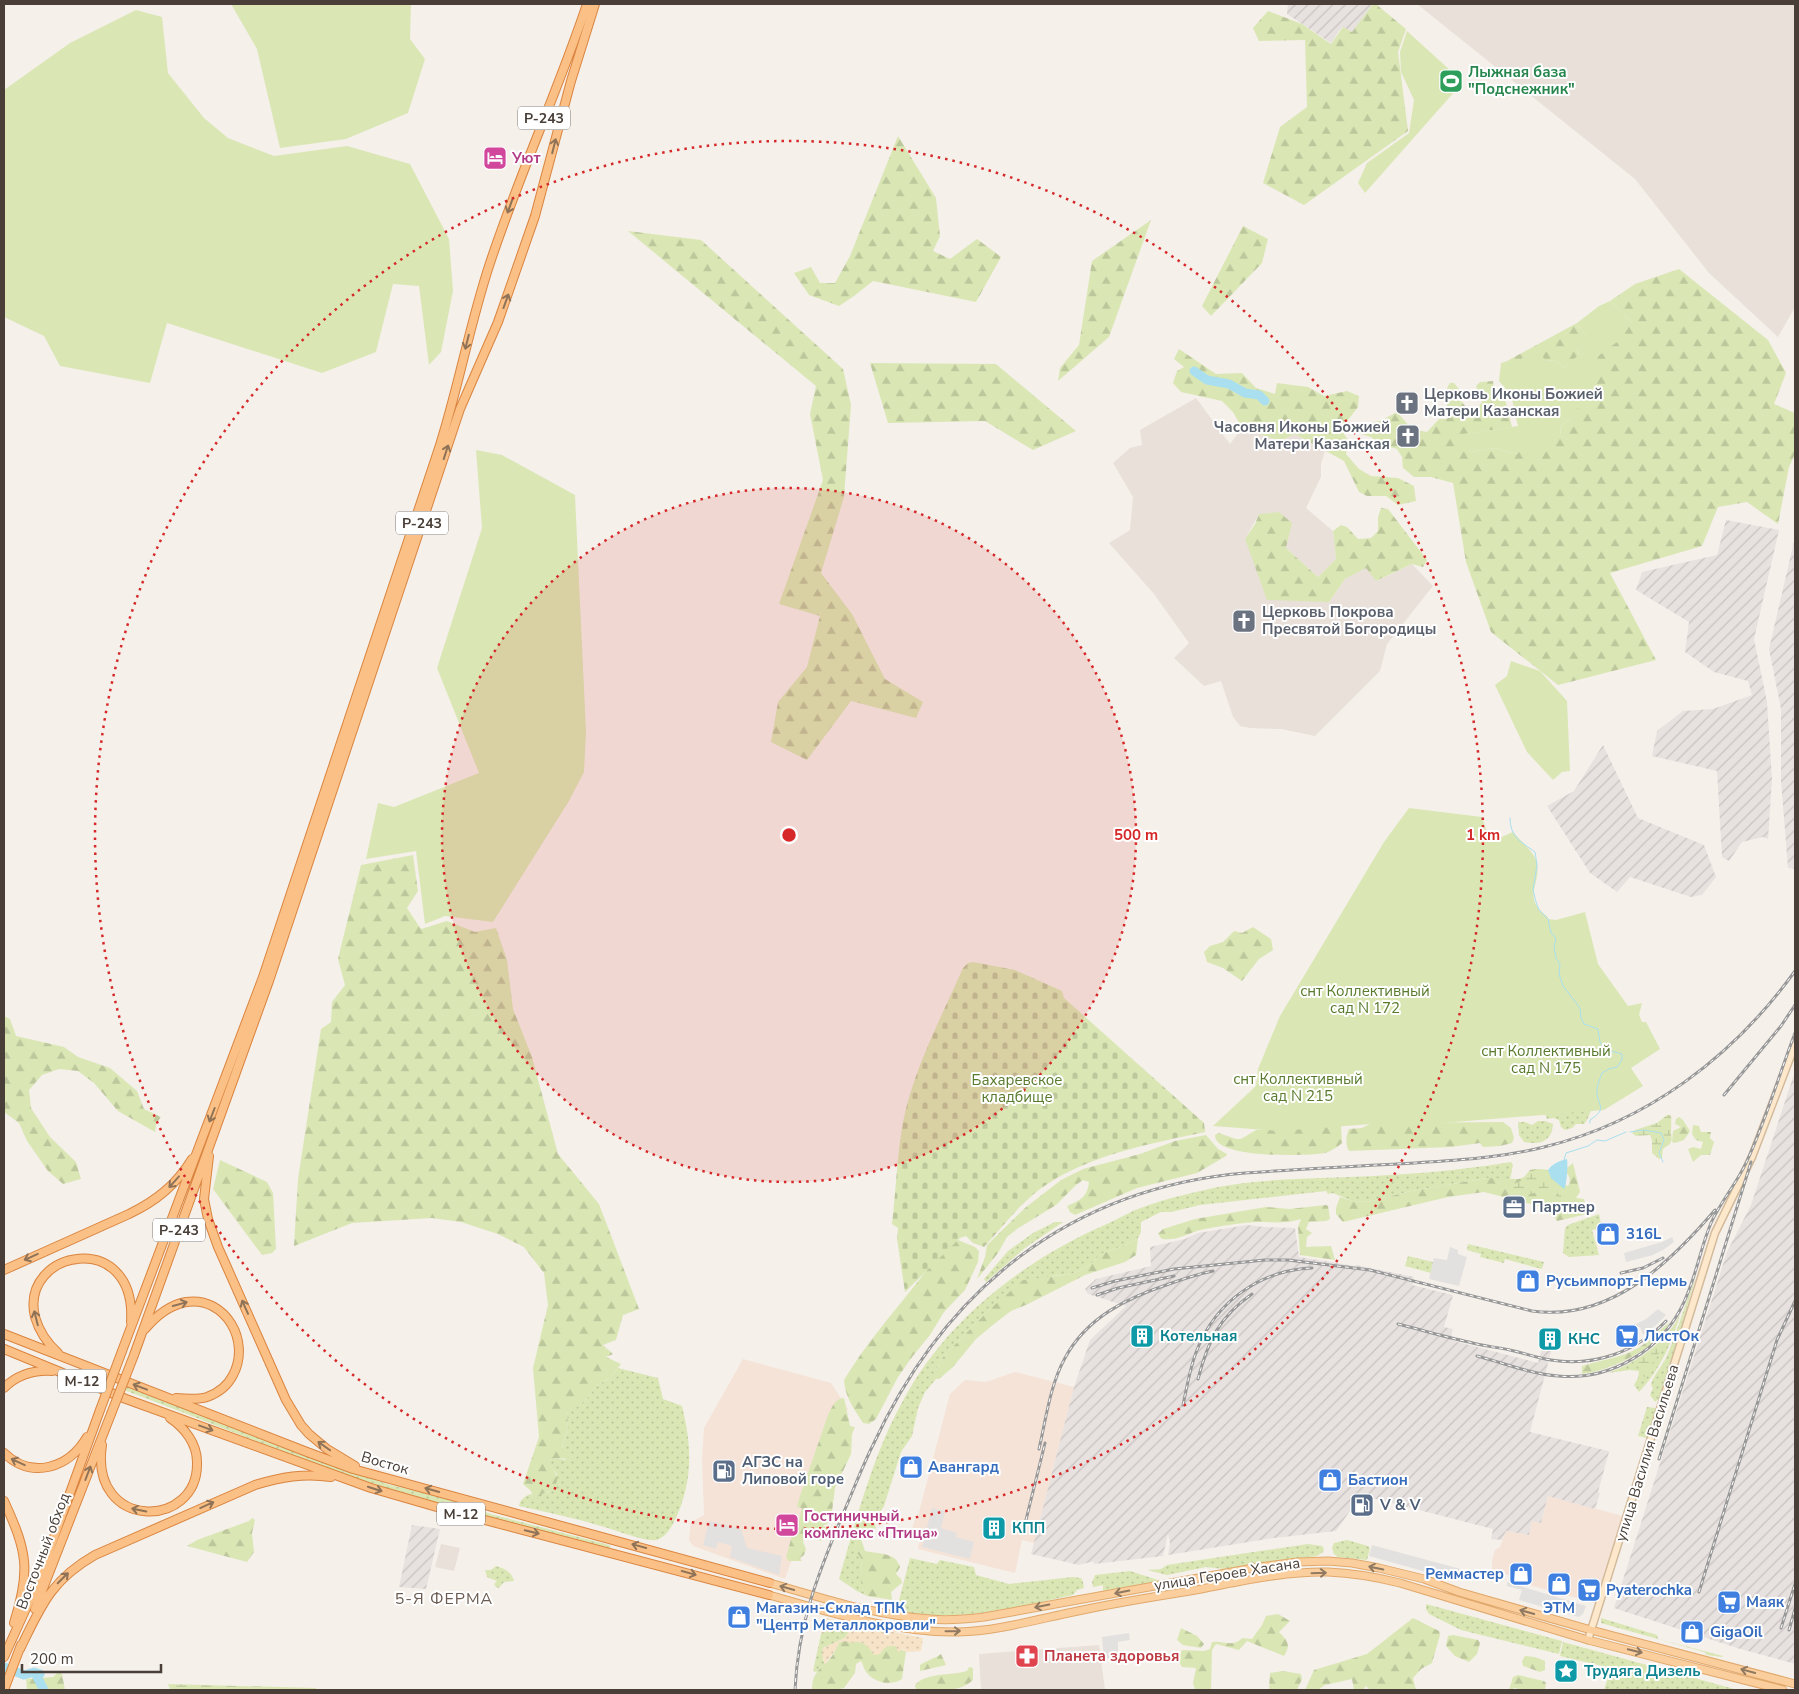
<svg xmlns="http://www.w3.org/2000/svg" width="1799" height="1694" viewBox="0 0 1799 1694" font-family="'Nunito Sans',sans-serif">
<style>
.residential{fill:#e8e0d9}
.commercial{fill:#f5e3d7}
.industrial{fill:url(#industrial-furrows)}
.grass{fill:url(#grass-dots)}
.forest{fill:url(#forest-firs)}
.wetland{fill:url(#wetland-marsh)}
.sand{fill:url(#sand-dots)}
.cemetery{fill:url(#cemetery-stones)}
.garden{fill:#dae7b5}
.parking{fill:#e3e1df}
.water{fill:#a9dfef}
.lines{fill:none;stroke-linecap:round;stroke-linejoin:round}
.stream{stroke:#a9dfef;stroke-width:1}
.river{stroke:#a9dfef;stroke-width:9}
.secondary-casing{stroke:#d3ba9b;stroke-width:9}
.primary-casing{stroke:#e1a86c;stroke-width:9}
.trunk-casing{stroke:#da843f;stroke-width:10}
.secondary{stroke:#fde8cc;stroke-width:6}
.primary{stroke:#fbcf9d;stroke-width:7}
.trunk{stroke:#fac086;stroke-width:8}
.rail-casing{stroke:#989898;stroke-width:3}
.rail{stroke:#fff;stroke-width:1;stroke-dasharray:4;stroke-linecap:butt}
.trunk-bridge-casing{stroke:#da843f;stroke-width:10;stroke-linecap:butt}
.trunk-bridge{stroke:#fac086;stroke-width:8}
.oneway{stroke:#907357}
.oneway2{stroke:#907960}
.ring{fill:none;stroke:#d62828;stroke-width:2.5;stroke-dasharray:2.5 5}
.labels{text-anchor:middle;stroke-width:4;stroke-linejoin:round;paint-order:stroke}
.shield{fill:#fff;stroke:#807974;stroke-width:1}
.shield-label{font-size:14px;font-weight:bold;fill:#493f38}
.leisure-label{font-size:15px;font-weight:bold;fill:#27864d;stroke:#fff;text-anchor:start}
.hotel-label{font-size:15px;font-weight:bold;fill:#b23c85;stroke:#fff;text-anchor:start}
.worship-label{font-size:15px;font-weight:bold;fill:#5b616d;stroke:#fff;text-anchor:start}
.park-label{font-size:15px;fill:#587a2c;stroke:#fff}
.service-label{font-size:15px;font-weight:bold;fill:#4e5e75;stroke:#fff;text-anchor:start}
.shop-label{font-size:15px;font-weight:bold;fill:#366cbe;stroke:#fff;text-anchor:start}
.culture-label{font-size:15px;font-weight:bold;fill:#0d838f;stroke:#fff;text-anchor:start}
.street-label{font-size:15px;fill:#493f38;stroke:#fff}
.health-label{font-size:15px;font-weight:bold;fill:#be3a42;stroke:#fff;text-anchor:start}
.neighbourhood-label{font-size:16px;letter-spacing:1px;fill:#6b5b50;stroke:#fff}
.centre{fill:#d62828;stroke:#fff;stroke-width:2.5}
.ring-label{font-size:15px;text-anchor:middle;font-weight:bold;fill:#d62828;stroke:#fff;stroke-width:4;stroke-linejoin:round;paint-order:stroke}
</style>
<defs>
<pattern id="industrial-furrows" width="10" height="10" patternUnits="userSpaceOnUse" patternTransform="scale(1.25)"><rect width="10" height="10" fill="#e7e2df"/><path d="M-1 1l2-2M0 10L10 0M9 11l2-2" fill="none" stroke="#c8c3c0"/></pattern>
<pattern id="grass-dots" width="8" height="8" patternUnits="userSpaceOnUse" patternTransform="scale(1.25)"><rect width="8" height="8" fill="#dae7b5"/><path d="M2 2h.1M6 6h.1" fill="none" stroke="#bdc79c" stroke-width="1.8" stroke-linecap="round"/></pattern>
<pattern id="forest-firs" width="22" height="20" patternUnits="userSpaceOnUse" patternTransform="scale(1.25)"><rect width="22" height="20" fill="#dae7b5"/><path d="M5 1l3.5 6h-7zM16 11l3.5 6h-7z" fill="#bdc79c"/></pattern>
<pattern id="wetland-marsh" width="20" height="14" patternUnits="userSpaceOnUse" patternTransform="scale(1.25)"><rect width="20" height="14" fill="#dae7b5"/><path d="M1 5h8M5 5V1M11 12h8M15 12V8" fill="none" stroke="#bdc79c"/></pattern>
<pattern id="sand-dots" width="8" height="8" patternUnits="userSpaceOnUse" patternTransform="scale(1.25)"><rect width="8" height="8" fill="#f7e4c8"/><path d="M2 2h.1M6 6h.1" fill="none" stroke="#d5c5ad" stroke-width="1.8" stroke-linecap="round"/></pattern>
<pattern id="cemetery-stones" width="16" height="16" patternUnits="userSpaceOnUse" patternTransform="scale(1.25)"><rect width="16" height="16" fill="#dae7b5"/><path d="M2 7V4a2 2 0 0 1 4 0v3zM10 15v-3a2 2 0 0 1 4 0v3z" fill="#bdc79c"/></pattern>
</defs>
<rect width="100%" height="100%" fill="#f5f0ea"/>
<path class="residential" d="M1417 4H1795V307L1778 337 1709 273 1635 179Z
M1196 398 1230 444 1242 428 1280 441 1295 434 1325 451 1321 464V477L1306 508 1333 531 1336 559 1318 577 1286 548 1259 514 1245 539 1329 602 1345 579 1366 567 1377 581 1412 564 1433 586 1387 644 1380 671 1315 736 1281 729 1250 728 1240 726 1233 717 1221 681 1204 686 1174 658 1189 643 1154 594 1109 543 1130 530 1133 497 1113 463 1130 448 1142 445 1140 430Z
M441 1544 460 1548 454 1571 435 1567Z
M1099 1645 1105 1690H981L979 1654Z"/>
<path class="commercial" d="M743 1359 831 1383 848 1409 841 1423 785 1579 693 1546 689 1540 691 1522 704 1515 702 1458 704 1428Z
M1015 1372 1074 1387 1034 1543 1022 1540 1015 1573 918 1549 920 1539 910 1536 915 1519 917 1520 950 1394 965 1380 986 1382Z
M1548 1496 1623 1516 1595 1603 1522 1583 1514 1577 1492 1570V1560L1495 1550 1500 1547 1506 1531 1529 1535 1532 1521 1541 1523Z"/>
<path class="industrial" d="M1288 4H1373L1353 32 1342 27 1331 43 1287 14Z
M1726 520 1779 530 1754 639 1767 702 1772 779 1768 839 1763 837 1742 842 1729 861 1722 857 1717 771 1652 756 1657 731 1683 711 1713 709 1752 695 1748 681 1714 672 1685 652 1689 622 1636 590 1642 572 1717 555Z
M1795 537V869L1788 868 1781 781V709L1769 649Z
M1603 745 1638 818 1704 845 1716 877 1702 895 1691 897 1630 877 1617 892 1590 873 1547 806 1574 791Z
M1795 1071V1664L1737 1648 1614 1608 1727 1252 1751 1205Z
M1247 1225 1265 1227 1295 1228 1299 1257 1355 1266 1356 1265 1414 1277 1412 1285 1453 1295 1444 1327 1453 1329 1450 1340 1538 1363 1546 1331 1556 1333 1530 1432 1608 1451 1609 1452 1598 1492 1600 1493 1595 1509 1548 1496 1541 1523 1532 1521 1529 1535 1506 1531 1502 1540 1491 1539 1493 1529 1361 1495 1336 1531 1274 1538 1168 1555 1170 1543 1168 1534 1163 1556 1094 1564V1562H1091L1079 1565 1031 1554 1074 1387 1090 1340 1126 1306 1088 1294 1085 1289 1096 1279 1151 1266 1150 1247 1185 1239 1198 1233Z
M412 1525 440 1529 426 1589 399 1587Z"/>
<path class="grass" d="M1594 1104 1587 1120 1584 1124H1576L1572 1128 1565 1130 1561 1127 1559 1120 1553 1118 1547 1119 1545 1114 1546 1106Z
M1538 1121H1545L1553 1124C1552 1142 1539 1145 1524 1142L1519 1135 1518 1122H1525L1532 1125Z
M1511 1162 1513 1165 1510 1180 1487 1178 1411 1191 1368 1202 1352 1201 1333 1193 1328 1194 1326 1191 1200 1205 1171 1212H1161L1141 1222V1232L1138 1238 1128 1244 1101 1254 1091 1264 1072 1274 1052 1276 990 1309 943 1357 936 1370V1379L925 1392 918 1408 912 1436 901 1452 884 1506 874 1522 863 1520 854 1549C857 1552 860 1555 861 1559 864 1574 857 1582 867 1596L857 1591 839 1579C857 1517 873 1453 905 1397 949 1317 1026 1259 1109 1223 1122 1217 1135 1209 1149 1205 1169 1198 1192 1193 1213 1188 1257 1179 1303 1179 1349 1177 1403 1175 1457 1171 1511 1162Z
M1599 1214 1602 1228 1592 1230 1599 1255 1569 1257 1563 1253 1565 1228 1568 1225Z
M1055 1222H1063L1025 1248 986 1282 984 1279 1008 1251 1033 1233Z
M1468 1244 1544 1262 1542 1269 1505 1259 1504 1263 1480 1257 1481 1254 1467 1250Z
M1408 1256 1433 1262 1431 1273 1405 1266Z
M1696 1276 1665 1384 1660 1398 1655 1402 1650 1395 1653 1388 1651 1385C1653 1375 1662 1367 1666 1358 1678 1331 1685 1303 1696 1276Z
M1681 1312C1672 1342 1661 1369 1639 1392L1634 1385 1638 1378 1639 1371 1630 1370 1608 1373C1638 1362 1668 1341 1681 1312Z
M618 1368 658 1378 663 1399 682 1406C692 1447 693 1479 676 1518 672 1526 666 1538 656 1540 645 1542 613 1529 601 1526 574 1518 546 1512 519 1506 520 1499 526 1495 532 1494L533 1497 549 1492 557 1474 550 1466V1460L554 1458 566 1460 562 1449C565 1435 571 1427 566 1412L584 1402 597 1385 610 1378Z
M125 1386 305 1456 390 1485 435 1495 491 1514 609 1545 611 1547 608 1548C535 1530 461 1513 389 1489 299 1460 212 1423 124 1390Z
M1647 1407 1656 1408V1411L1649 1435 1647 1438 1638 1436Z
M1347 1540 1368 1546 1370 1548 1367 1560 1338 1557 1334 1554 1332 1548 1334 1543Z
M1308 1544 1322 1546 1324 1549 1323 1552 1317 1556 1224 1569 1206 1567 1167 1575 1147 1570 1161 1569 1167 1565Z
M910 1558 937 1564 940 1560 974 1567 976 1575 1009 1584 1073 1577 1081 1578 1083 1582 1084 1588 1077 1590 1073 1595 1005 1610 973 1614 939 1616 896 1612Z
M496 1566C504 1568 512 1572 514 1581L504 1582 499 1588 496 1587 494 1584 497 1581 487 1577 485 1570H491Z
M1130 1571 1161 1581 1103 1591V1585L1093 1587 1092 1582 1095 1575Z
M1426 1604 1562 1641 1559 1654 1461 1630 1429 1614 1426 1609Z
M1601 1618 1657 1635 1658 1639 1723 1656 1722 1657 1707 1655 1704 1652 1601 1623Z
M831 1630H846L849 1632 845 1638 823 1648V1659L825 1664 816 1672 813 1671 821 1634 825 1631Z
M1563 1642 1738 1690H1604L1611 1668 1560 1656Z"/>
<path class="forest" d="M1373 4 1377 5 1406 29 1398 52 1408 131 1304 205 1263 183 1280 127 1307 107 1305 40 1259 41 1253 28 1268 11 1302 24 1331 44 1343 27 1352 32Z
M898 136 936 198 940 236 933 251 950 259 977 239 1001 257 976 302 873 281 854 296 839 306 809 295 794 273 811 267 820 283H835L850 256Z
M1151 220 1109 337 1058 381 1060 368 1079 345 1092 261Z
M1243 226 1268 239 1262 263 1211 316 1202 306Z
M628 231 701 240 843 369 851 405 844 497 821 573 852 614 885 679 923 702 916 718 851 701 807 760 771 742 778 702 807 667 820 616 779 604 823 480 810 414 816 386Z
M1679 269 1768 340 1786 373 1774 404 1795 413V454L1789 467 1778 524 1747 502 1718 507 1702 546 1610 573 1656 660 1558 685 1491 632 1466 562 1453 483 1431 477H1414L1403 468 1402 457 1397 449 1377 443 1371 437 1354 432 1357 425 1380 421 1397 412 1412 429 1427 432 1439 419H1447L1450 414C1446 403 1443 392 1450 383H1454L1459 389 1460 400 1469 410 1477 409 1482 402 1476 386 1480 382 1493 381 1494 390 1505 399 1512 427 1465 434 1470 452 1495 448 1517 454 1525 443 1560 436 1561 426 1571 418 1597 357 1632 322 1610 301 1635 284Z
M1577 323 1586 336 1577 349 1579 355 1565 368 1555 360 1508 365 1507 361Z
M1179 349 1216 374 1242 373 1256 388 1275 394 1277 383 1308 387 1324 396 1347 391 1359 396 1358 407 1341 429 1349 442 1346 454 1359 469 1371 476 1398 478 1414 486 1416 501 1398 505 1386 496H1367L1359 492 1344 461 1295 434 1280 441 1242 428 1233 412 1222 401 1181 392 1173 383 1177 371 1184 367 1174 359Z
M870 363 996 364 1076 431 1033 450 985 421 888 423Z
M1381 508 1388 509 1427 560 1423 567 1412 564 1376 581 1366 568 1345 579 1329 602 1267 600 1245 539 1255 524 1259 514 1279 512 1292 523 1286 548 1318 577 1336 559 1333 531 1341 525 1347 527 1358 539 1371 538 1378 531V517Z
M413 855 418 891 407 908 421 929 447 921 475 932 496 928 507 960 513 1009 532 1057 558 1154 599 1204 639 1309 623 1315 616 1340 603 1345 613 1354 606 1357 621 1364 610 1378 597 1385 584 1402 571 1411 566 1412C571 1427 565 1434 562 1448L567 1453 569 1459 554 1458 550 1460V1466C562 1477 558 1490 542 1494L541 1497 536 1499 533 1497 531 1491 523 1484 539 1437 533 1368 548 1305 544 1273 524 1247 498 1234 461 1222 432 1218 352 1223 294 1246 298 1179 321 1029 331 1022 332 1002 345 985 338 959 361 865Z
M1253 927 1271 939 1273 950 1259 959 1242 981 1223 968 1207 962 1204 952 1210 946 1223 942 1234 931 1242 933Z
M4 1016 10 1019 16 1036 64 1047 78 1057 110 1068 137 1091 144 1109 161 1117 156 1124 155 1132 118 1111 94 1083 78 1071 59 1069 42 1075 29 1090 31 1108 50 1137 76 1162 81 1179 63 1184 48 1171 27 1141 19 1123 4 1112Z
M1679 1117 1683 1120 1690 1131 1684 1140 1675 1143 1672 1142 1673 1131 1681 1127 1675 1124 1676 1119Z
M1503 1122 1511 1128 1514 1138 1512 1143 1500 1146 1483 1147 1480 1143 1451 1147 1349 1151C1345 1144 1346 1136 1349 1129L1362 1128 1372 1123Z
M1337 1125 1341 1126 1342 1143C1338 1147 1331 1151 1325 1153 1308 1156 1214 1159 1215 1135L1219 1133 1236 1139H1241L1256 1130Z
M1693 1125 1699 1126 1701 1132H1711L1710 1138 1714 1142 1710 1155H1701L1693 1162 1688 1149 1693 1147 1701 1149 1703 1142 1696 1140 1692 1134Z
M1206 1135 1218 1149 1227 1154 1226 1156 1197 1173 1137 1188 1075 1215 1070 1212 1067 1206C1080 1200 1087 1198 1089 1182L1083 1180 1076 1185 1056 1205 1017 1229 1007 1237 998 1253 977 1279 985 1257 987 1245 1025 1208 1061 1180 1083 1169 1140 1154 1175 1141Z
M220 1160 267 1182 273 1193 276 1249 272 1253 262 1255 213 1189Z
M1573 1163 1580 1192 1576 1198 1584 1199 1587 1214 1557 1221 1550 1209 1484 1192 1448 1197 1343 1222 1336 1214V1208L1340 1197 1352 1201 1368 1202 1411 1191 1487 1178 1519 1179 1524 1177 1530 1170C1555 1165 1551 1179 1568 1186 1572 1180 1569 1175 1564 1170Z
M1326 1205 1328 1206 1330 1219 1326 1221 1309 1222 1306 1229 1312 1233 1307 1237 1306 1247 1331 1246 1335 1260 1300 1255 1298 1227 1301 1219C1285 1224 1274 1222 1258 1222 1245 1222 1214 1227 1200 1230 1186 1234 1177 1241 1162 1239L1158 1234 1163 1229 1195 1219 1266 1207 1289 1209Z
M1138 1238 1136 1255 1125 1262 1085 1275 1028 1304 1011 1311 994 1324 976 1339 953 1367 939 1379H936V1370L943 1357 990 1309 1023 1280 1072 1274 1091 1264 1101 1254 1128 1244Z
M958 1240 975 1247 979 1251 978 1262 965 1290 944 1312 930 1335 912 1357 898 1377 876 1419 869 1424 863 1423C854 1409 845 1397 844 1380 863 1348 888 1319 911 1290 925 1273 939 1252 958 1240Z
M1669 1323C1660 1347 1608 1372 1582 1374V1366C1601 1360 1621 1358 1638 1348 1650 1341 1658 1330 1669 1323Z
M844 1398 850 1426 855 1427 852 1434 851 1454 835 1488 831 1519 830 1522 823 1526 828 1528 821 1541 805 1535 803 1542 806 1549 804 1555 800 1558 802 1561H789L786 1558 795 1524 798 1525 802 1508 797 1507 799 1499 828 1415C832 1408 834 1399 844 1398Z
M252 1518 255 1520 252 1533 254 1552 247 1562 187 1546 197 1540 249 1521Z
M865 1519 874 1522 876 1528 867 1531 861 1539 865 1551C878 1554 896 1552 900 1567L896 1574 901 1579 902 1583 891 1592 892 1600 867 1596C856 1581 864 1574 861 1559 860 1555 856 1553 854 1549L863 1520Z
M1278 1614 1290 1621 1279 1632C1288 1641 1291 1645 1284 1656L1247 1641 1239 1650 1216 1644 1212 1650 1211 1690H1195L1193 1683 1196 1668 1182 1667 1178 1660 1182 1650 1204 1651 1210 1649 1212 1642C1223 1640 1233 1648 1242 1638L1252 1639 1262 1625 1266 1616Z
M1413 1618 1439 1631 1440 1635 1432 1663 1421 1669 1413 1678 1416 1690H1370L1366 1686 1363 1690H1354L1352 1679 1325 1685 1318 1690H1305L1314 1670 1367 1654Z
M1181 1628 1197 1636 1204 1644 1201 1648 1183 1645 1177 1640Z
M1453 1635 1478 1640 1480 1643 1477 1654 1469 1662 1455 1656 1446 1646 1448 1636Z
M846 1641C851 1641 857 1641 863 1643 874 1647 877 1651 890 1645L896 1646 906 1652 902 1679C891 1686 875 1683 867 1673 864 1670 863 1664 861 1661L856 1664 855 1673 844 1688 836 1690H812C812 1677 816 1671 826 1663 832 1658 836 1649 839 1642Z
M941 1654 946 1665 920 1671V1665C927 1660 934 1659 941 1654Z
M1525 1656 1535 1657 1545 1661V1670L1540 1672 1523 1666 1522 1661Z
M969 1667 973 1668V1680C958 1694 936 1690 916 1690L915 1685C927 1672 951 1676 967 1671Z
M59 1671 62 1674 65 1690H27L26 1679 53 1677Z
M1283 1671 1301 1674 1302 1679 1297 1690H1269L1270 1673Z
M1518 1675 1544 1681 1546 1683 1545 1690H1524L1514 1688 1512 1690H1509L1513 1677Z"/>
<path class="wetland" d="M1667 1115H1671C1672 1122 1670 1133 1672 1139L1670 1144 1663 1149 1662 1158 1659 1159 1652 1153V1140L1650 1135 1636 1136 1632 1133 1635 1130 1657 1123Z
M1535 1170 1541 1172 1548 1170 1551 1178 1564 1189 1565 1208 1560 1210V1198L1556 1190 1550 1187 1531 1194 1512 1193 1510 1186 1527 1178 1531 1172Z
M1664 1341C1661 1356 1648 1364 1645 1379L1637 1365 1638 1359 1651 1353 1655 1347Z
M168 1684 316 1688 317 1690H170Z"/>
<path class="sand" d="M826 1618 923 1638 921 1651 906 1652 903 1649 898 1652 896 1646C888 1645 884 1647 880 1654L874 1655C868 1646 862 1639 851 1643L846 1641 839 1642 836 1649 825 1664 822 1654 823 1648 845 1638 849 1632C842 1628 828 1629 821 1634Z"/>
<path class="cemetery" d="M973 962 1015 970 1062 991 1064 998 1204 1123 1205 1132C1149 1144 1087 1155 1040 1189 1019 1205 1002 1227 984 1247L973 1243 966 1236 960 1238 905 1292 897 1239 898 1228 892 1224C896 1190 897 1155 903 1122 914 1068 941 1018 963 968L968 963Z"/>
<path class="garden" d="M231 4H411L410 39 425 59 408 113 346 139 280 148 257 49Z
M136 10 162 17 168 73 204 118 228 138 274 156 347 146 410 164 449 239 453 291 441 352 429 365 419 286 393 284 376 352 322 373 167 323 150 383 60 366 44 336 4 317V90L70 43Z
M1407 31 1463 82 1365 193 1358 183 1367 163 1409 133 1414 100 1401 72 1400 52Z
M1610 301 1632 322 1621 339 1597 357 1602 370 1571 418 1561 426 1560 436 1550 451 1532 450 1525 444 1517 454 1495 448 1470 452 1464 434 1518 426 1511 395 1499 381 1501 363 1507 361 1508 364 1540 351 1545 361 1555 360 1565 368 1579 354 1577 349 1570 353 1565 352 1568 346 1586 336 1577 323 1599 306Z
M476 450 502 455 575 495 586 732 584 772 569 801 493 922 445 916 425 924 416 851 366 859 378 803 394 807 479 773 437 668 482 528Z
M1511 661 1540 671 1567 701 1570 771 1562 772 1553 780 1527 752 1495 685 1507 676Z
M1409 808 1482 817 1490 842 1513 832C1520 841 1534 851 1537 863 1541 885 1521 898 1548 917V919L1556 920 1585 912 1598 964 1628 1006 1642 1003 1639 1015 1642 1022H1646L1660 1049 1631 1068 1643 1086 1604 1110 1442 1123 1371 1124 1279 1131 1213 1126 1256 1086 1258 1069 1280 1016 1384 842Z"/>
<path class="parking" d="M1672 1237 1674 1242 1663 1250 1653 1255 1626 1262 1624 1253 1662 1242Z
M1450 1247 1458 1250V1254L1467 1257 1459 1286 1429 1279 1434 1258 1447 1260Z
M1658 1309 1666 1315 1656 1325 1643 1335 1640 1327 1632 1330 1630 1327 1646 1319Z
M932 1508 945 1511 941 1528 957 1533 956 1537 974 1542 970 1559 922 1547Z
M709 1521 741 1529 747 1548 782 1556 779 1575 730 1557 732 1546 718 1542 716 1549 703 1545Z
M1372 1545 1468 1571 1465 1575 1452 1572 1437 1575 1369 1556Z
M1507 1582 1586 1606 1583 1614 1579 1617 1519 1600 1522 1590 1507 1586Z
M1129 1633 1130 1640 1118 1642V1658L1104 1659 1102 1637Z"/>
<path class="water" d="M1567 1159C1568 1164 1567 1184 1564 1189L1551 1178 1548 1170C1552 1164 1559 1161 1567 1159Z"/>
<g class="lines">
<path class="stream" d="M1510 818C1510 837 1521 842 1535 852L1537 865 1533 890 1536 902 1539 910 1548 919 1551 933 1556 938 1554 947 1556 958 1560 964 1559 974 1563 986 1580 1008 1581 1018 1584 1024 1598 1029 1600 1042 1604 1049 1622 1054V1060L1617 1067 1609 1069 1602 1073C1600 1079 1596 1087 1597 1093 1598 1107 1608 1108 1590 1120V1123
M1630 1132 1644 1130 1661 1133 1664 1140 1659 1153 1663 1162
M1564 1160 1566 1153 1588 1146 1597 1140 1605 1141 1626 1132"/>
<path class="river" d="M1194 371 1207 380 1229 384 1245 393 1259 395 1265 401
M4 1667 24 1675 34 1672 40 1674 37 1677 44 1690"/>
<g class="secondary-casing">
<path id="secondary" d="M1588 1640 1715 1233 1752 1157 1795 1045"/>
</g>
<g class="primary-casing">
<path id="primary" d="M770 1583C822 1598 876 1616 931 1619 949 1621 967 1619 984 1617L1259 1567 1298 1562 1328 1561 1352 1563 1379 1568 1424 1579 1459 1592 1591 1630 1795 1684
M769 1595C829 1612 895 1633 958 1632 998 1631 1038 1619 1078 1611 1115 1603 1152 1597 1190 1591 1235 1583 1282 1571 1328 1572 1353 1573 1376 1577 1400 1583L1588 1640 1783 1690"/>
</g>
<g class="trunk-casing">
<path id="trunk" d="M209 1156 204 1199 208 1219 218 1247 286 1400 301 1425 309 1434 327 1449 355 1466
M4 1270 129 1214C156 1201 176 1185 192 1159
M145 1329C156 1316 169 1305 186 1302 226 1296 251 1342 233 1375 228 1385 218 1393 207 1397 197 1400 186 1399 176 1398
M4 1334 307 1452 353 1469 770 1583
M4 1349 126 1399 371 1488 447 1510 769 1595
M122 1351 263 977 440 445C459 385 470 323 490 263 519 175 558 91 587 4
M58 1353C47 1343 39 1331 35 1317 19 1249 137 1228 131 1322
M134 1355 269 981 460 409 498 322 535 216 571 81 595 4
M4 1388C17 1375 34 1370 52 1371
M102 1445C89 1531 199 1530 197 1462 197 1444 185 1428 170 1418
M4 1453C32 1480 69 1468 87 1437
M4 1501C27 1551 31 1570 14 1623
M35 1609 111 1414
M20 1649C41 1606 51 1580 95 1555L255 1485C281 1477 304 1473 331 1477
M4 1657 37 1584 100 1410
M4 1690 21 1645"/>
</g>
<use href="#secondary" class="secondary"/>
<use href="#primary" class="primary"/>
<use href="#trunk" class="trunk"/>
<g class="rail-casing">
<path id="rail" d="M1724 1095 1781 1026 1795 1005
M1621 1273 1643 1268 1663 1258
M1092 1288 1115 1281 1174 1269 1265 1260H1288L1370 1270 1532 1311C1609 1322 1669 1264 1715 1210
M1097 1295 1118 1288 1174 1276
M1398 1324C1422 1330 1445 1337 1469 1342 1482 1346 1496 1347 1510 1350 1524 1353 1537 1358 1551 1360 1594 1367 1636 1352 1666 1321
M1477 1356C1504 1363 1531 1374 1558 1376 1611 1381 1662 1350 1684 1302 1696 1277 1700 1249 1711 1223 1721 1201 1737 1183 1747 1161 1766 1120 1779 1075 1795 1033
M1198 1379C1208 1341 1219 1317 1252 1294
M1183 1405C1187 1387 1190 1367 1197 1350 1216 1301 1261 1270 1312 1268
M1039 1449C1046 1419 1050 1385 1065 1358 1087 1317 1127 1298 1169 1284 1183 1279 1198 1274 1213 1271
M1659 1459 1751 1162
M1024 1528 1045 1443
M1699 1592 1777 1340 1795 1301
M1781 1628 1795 1584
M1789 1630 1795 1609
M795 1690C798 1624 818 1574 843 1514 853 1491 862 1467 873 1445 945 1289 1070 1188 1245 1173 1301 1169 1358 1166 1415 1163 1458 1160 1501 1158 1544 1147 1647 1122 1733 1057 1795 971"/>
</g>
<use href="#rail" class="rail"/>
<g class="trunk-bridge-casing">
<path id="trunk-bridge" d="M100 1410 122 1351
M111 1414 134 1355"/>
</g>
<use href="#trunk-bridge" class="trunk-bridge"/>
</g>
<defs><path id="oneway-shaft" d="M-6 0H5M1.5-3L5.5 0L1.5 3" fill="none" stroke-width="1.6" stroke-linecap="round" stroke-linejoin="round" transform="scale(1.25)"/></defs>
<g class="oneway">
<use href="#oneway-shaft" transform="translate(554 146) rotate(-76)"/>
<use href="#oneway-shaft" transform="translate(510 206) rotate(110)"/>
<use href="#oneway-shaft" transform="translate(506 301) rotate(-70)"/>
<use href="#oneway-shaft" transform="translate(467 342) rotate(104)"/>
<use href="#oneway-shaft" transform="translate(446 452) rotate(-72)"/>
<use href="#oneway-shaft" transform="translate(212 1115) rotate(111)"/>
<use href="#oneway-shaft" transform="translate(174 1182) rotate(132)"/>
<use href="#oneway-shaft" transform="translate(31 1257) rotate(156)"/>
<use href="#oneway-shaft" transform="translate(180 1304) rotate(-15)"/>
<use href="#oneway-shaft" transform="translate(245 1307) rotate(-114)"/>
<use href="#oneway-shaft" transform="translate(36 1318) rotate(-104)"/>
<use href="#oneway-shaft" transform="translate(140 1387) rotate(-159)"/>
<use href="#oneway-shaft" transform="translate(206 1428) rotate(20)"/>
<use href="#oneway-shaft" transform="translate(324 1446) rotate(-145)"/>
<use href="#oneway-shaft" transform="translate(18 1462) rotate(-155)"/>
<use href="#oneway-shaft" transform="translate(88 1473) rotate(-69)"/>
<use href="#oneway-shaft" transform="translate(375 1489) rotate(18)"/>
<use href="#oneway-shaft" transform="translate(432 1490) rotate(-164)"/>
<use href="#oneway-shaft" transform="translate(207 1505) rotate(-24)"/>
<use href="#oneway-shaft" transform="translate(139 1510) rotate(-168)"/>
<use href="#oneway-shaft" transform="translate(532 1532) rotate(14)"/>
<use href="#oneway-shaft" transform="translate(639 1546) rotate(-165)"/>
<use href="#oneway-shaft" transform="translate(689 1573) rotate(15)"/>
<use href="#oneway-shaft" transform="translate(63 1578) rotate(-45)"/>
</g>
<g class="oneway2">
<use href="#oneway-shaft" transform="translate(1376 1568) rotate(-168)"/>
<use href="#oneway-shaft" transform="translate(1319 1573) rotate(-2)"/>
<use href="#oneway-shaft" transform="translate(787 1588) rotate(-164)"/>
<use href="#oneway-shaft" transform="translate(1122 1592) rotate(169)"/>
<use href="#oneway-shaft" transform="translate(1042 1606) rotate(169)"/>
<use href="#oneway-shaft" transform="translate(1527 1612) rotate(-164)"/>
<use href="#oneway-shaft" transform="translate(953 1631) rotate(-1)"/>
<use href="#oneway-shaft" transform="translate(1635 1651) rotate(14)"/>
<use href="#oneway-shaft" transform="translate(1748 1671) rotate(-165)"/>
</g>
<circle cx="789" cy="835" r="347" fill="#d62828" fill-opacity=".12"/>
<g class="ring">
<circle cx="789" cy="835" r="347"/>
<circle cx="789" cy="835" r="694"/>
</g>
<defs>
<g id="stadium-square" transform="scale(1.25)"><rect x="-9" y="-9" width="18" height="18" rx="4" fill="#2e9e5b" stroke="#fff"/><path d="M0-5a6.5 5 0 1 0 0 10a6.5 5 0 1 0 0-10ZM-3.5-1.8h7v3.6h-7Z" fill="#fff"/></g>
<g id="hotel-square" transform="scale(1.25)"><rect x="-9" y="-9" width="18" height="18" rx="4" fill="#d1479c" stroke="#fff"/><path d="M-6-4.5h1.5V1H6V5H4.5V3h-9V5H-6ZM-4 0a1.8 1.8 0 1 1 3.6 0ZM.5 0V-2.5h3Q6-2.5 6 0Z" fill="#fff"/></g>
<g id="church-square" transform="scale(1.25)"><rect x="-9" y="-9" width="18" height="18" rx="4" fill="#6b7280" stroke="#fff"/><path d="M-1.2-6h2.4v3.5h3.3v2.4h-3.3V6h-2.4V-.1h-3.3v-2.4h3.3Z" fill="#fff"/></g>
<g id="office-square" transform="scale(1.25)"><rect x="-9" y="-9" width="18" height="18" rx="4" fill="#5c6f8a" stroke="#fff"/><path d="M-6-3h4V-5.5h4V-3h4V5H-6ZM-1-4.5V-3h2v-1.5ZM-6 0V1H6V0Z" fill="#fff"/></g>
<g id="shop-square" transform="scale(1.25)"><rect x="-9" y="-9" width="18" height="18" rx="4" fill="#3f7fe0" stroke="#fff"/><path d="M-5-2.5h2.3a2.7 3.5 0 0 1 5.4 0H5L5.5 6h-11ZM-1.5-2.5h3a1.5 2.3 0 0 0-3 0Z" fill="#fff"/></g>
<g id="building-square" transform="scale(1.25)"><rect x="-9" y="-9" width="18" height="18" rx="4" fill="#0f9aa8" stroke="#fff"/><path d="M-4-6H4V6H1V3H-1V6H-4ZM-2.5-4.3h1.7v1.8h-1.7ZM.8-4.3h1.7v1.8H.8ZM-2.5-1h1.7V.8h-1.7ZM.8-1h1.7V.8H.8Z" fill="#fff"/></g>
<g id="supermarket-square" transform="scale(1.25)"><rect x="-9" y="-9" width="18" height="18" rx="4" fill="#3f7fe0" stroke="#fff"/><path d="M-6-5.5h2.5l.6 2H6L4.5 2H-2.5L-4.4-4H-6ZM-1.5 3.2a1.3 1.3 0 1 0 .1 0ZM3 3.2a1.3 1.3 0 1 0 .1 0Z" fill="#fff"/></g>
<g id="fuel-square" transform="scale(1.25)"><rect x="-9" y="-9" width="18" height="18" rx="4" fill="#5c6f8a" stroke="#fff"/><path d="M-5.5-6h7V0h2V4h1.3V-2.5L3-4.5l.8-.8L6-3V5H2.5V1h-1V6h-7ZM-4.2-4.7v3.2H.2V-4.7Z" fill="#fff"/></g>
<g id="pharmacy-square" transform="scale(1.25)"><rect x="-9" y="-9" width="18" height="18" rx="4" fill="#e0444e" stroke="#fff"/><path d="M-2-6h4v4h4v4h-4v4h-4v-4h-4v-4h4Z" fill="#fff"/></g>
<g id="sight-square" transform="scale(1.25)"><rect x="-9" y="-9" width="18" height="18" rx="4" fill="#0f9aa8" stroke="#fff"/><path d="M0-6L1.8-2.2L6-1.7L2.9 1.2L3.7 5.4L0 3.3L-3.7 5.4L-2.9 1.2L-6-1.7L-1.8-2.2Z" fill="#fff"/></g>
</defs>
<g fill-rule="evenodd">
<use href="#stadium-square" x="1451" y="81"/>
<use href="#hotel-square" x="495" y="158"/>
<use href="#church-square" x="1407" y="403"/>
<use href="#church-square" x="1408" y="436"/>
<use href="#church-square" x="1244" y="621"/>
<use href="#office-square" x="1514" y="1207"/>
<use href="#shop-square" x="1608" y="1234"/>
<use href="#shop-square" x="1528" y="1281"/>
<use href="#building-square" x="1142" y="1336"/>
<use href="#supermarket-square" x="1627" y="1336"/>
<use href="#building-square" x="1550" y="1339"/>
<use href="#shop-square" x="911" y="1467"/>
<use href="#fuel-square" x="724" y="1471"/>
<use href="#shop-square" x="1330" y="1480"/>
<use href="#fuel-square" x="1362" y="1505"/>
<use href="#hotel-square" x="787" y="1525"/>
<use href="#building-square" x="994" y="1528"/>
<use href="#shop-square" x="1521" y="1574"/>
<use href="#shop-square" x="1559" y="1584"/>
<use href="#supermarket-square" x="1589" y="1590"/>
<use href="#supermarket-square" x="1729" y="1602"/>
<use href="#shop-square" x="739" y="1617"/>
<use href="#shop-square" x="1692" y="1632"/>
<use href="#pharmacy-square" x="1027" y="1656"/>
<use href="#sight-square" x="1566" y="1671"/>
</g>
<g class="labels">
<g class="shield">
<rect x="518" y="106.5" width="52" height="23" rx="4"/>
<rect x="396" y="511.5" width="52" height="23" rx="4"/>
<rect x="153" y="1218.5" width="52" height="23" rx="4"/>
<rect x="58" y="1369.5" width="48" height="23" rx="4"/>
<rect x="437" y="1502.5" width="48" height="23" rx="4"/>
</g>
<g class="shield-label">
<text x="544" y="123">Р-243</text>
<text x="422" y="528">Р-243</text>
<text x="179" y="1235">Р-243</text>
<text x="82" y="1386">М-12</text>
<text x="461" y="1519">М-12</text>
</g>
<g class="leisure-label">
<text x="1468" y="77">Лыжная база<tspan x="1468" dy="17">"Подснежник"</tspan></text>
</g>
<g class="hotel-label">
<text x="512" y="163">Уют</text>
<text x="804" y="1521">Гостиничный<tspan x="804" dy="17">комплекс «Птица»</tspan></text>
</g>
<g class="worship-label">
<text x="1424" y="399">Церковь Иконы Божией<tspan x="1424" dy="17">Матери Казанская</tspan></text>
<text x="1390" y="432" text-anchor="end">Часовня Иконы Божией<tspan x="1390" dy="17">Матери Казанская</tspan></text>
<text x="1262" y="617">Церковь Покрова<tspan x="1262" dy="17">Пресвятой Богородицы</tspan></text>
</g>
<g class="park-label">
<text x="1365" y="996">снт Коллективный<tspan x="1365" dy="17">сад N 172</tspan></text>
<text x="1546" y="1056">снт Коллективный<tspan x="1546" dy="17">сад N 175</tspan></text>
<text x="1298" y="1084">снт Коллективный<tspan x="1298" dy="17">сад N 215</tspan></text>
<text x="1017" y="1085">Бахаревское<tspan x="1017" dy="17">кладбище</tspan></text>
</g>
<g class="service-label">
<text x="1532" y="1212">Партнер</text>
<text x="742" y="1467">АГЗС на<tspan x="742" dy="17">Липовой горе</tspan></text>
<text x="1380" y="1510">V &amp; V</text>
</g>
<g class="shop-label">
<text x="1626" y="1239">316L</text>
<text x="1546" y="1286">Русьимпорт-Пермь</text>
<text x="1644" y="1341">ЛистОк</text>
<text x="928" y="1472">Авангард</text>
<text x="1348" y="1485">Бастион</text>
<text x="1504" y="1579" text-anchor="end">Реммастер</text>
<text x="1606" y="1595">Pyaterochka</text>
<text x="1746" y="1607">Маяк</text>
<text x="756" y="1613">Магазин-Склад ТПК<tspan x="756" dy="17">"Центр Металлокровли"</tspan></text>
<text x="1559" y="1613" text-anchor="middle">ЭТМ</text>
<text x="1710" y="1637">GigaOil</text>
</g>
<g class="culture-label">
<text x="1160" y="1341">Котельная</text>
<text x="1568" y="1344">КНС</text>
<text x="1012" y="1533">КПП</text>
<text x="1584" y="1676">Трудяга Дизель</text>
</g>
<g class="street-label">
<text transform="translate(1647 1453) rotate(-73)" y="5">улица Василия Васильева</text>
<text transform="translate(385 1463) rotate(16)" y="5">Восток</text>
<text transform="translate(43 1551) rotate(-69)" y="5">Восточный обход</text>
<text transform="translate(1227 1574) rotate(-9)" y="5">улица Героев Хасана</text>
</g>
<g class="health-label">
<text x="1044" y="1661">Планета здоровья</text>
</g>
<g class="neighbourhood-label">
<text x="444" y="1604">5-Я ФЕРМА</text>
</g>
</g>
<circle cx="789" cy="835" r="8" class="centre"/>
<g class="ring-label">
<text x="1136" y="840">500 m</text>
<text x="1483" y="840">1 km</text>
</g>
<rect width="1799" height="1694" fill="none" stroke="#493f38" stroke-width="10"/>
<path d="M22 1664v8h139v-8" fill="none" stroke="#493f38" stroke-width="2.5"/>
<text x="30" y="1664" font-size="15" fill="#493f38" stroke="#ffffff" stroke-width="4" paint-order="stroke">200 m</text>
</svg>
